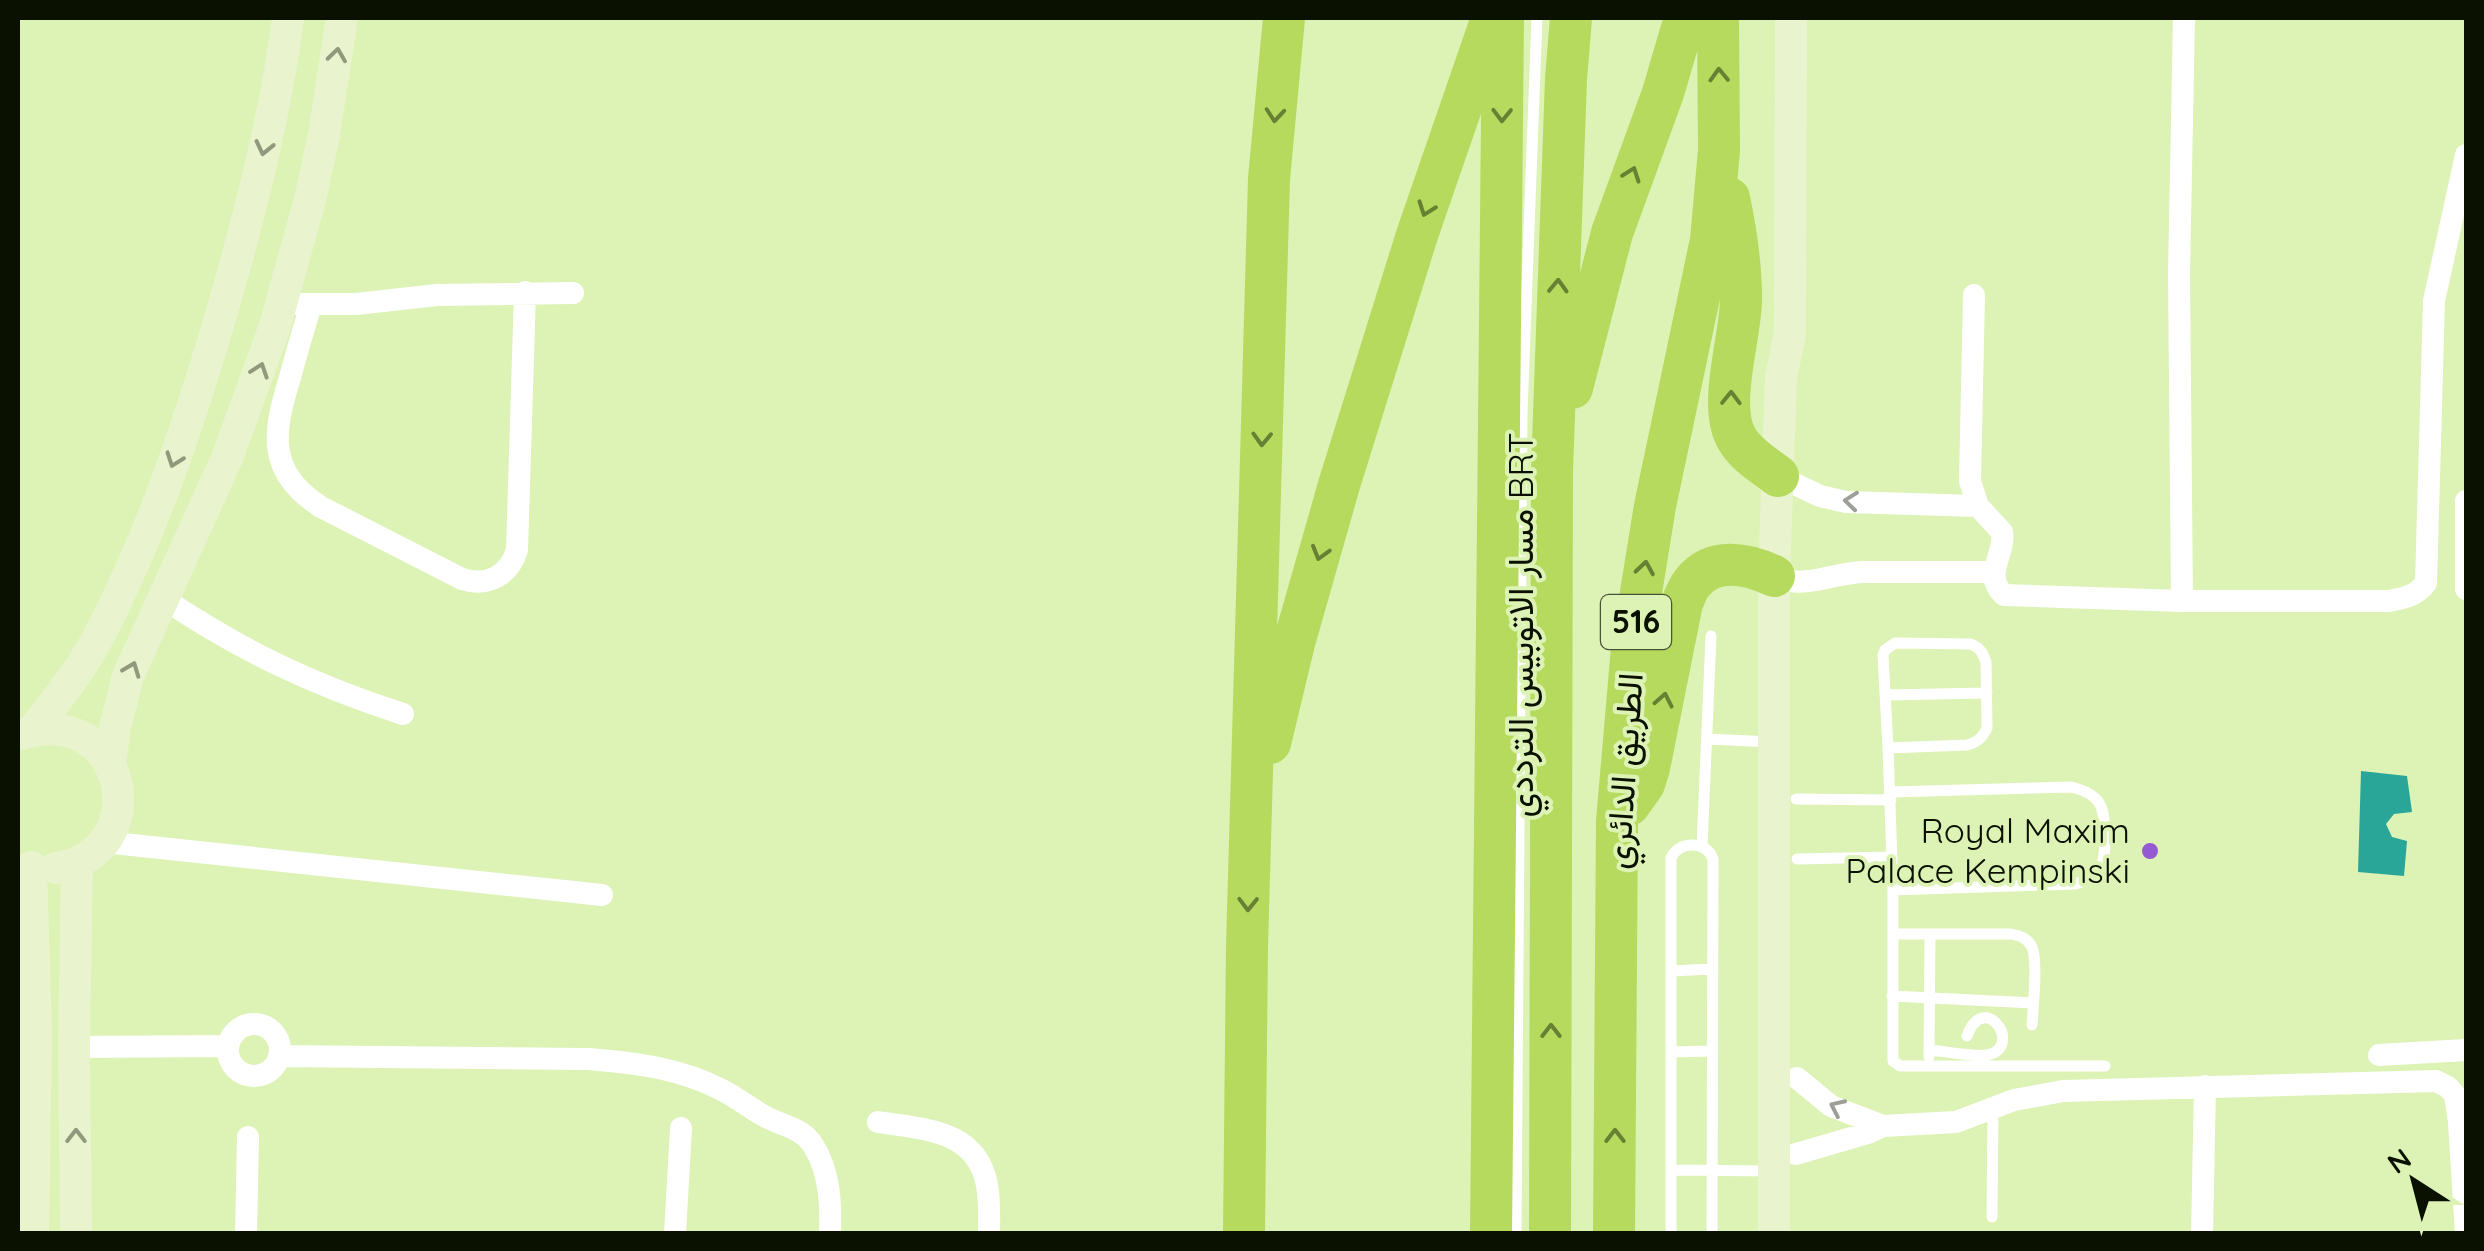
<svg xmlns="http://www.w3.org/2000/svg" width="2484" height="1251" viewBox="0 0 2484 1251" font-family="Quicksand,Vazirmatn,sans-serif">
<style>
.water{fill:#2aa698}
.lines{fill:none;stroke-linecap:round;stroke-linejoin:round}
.lane{stroke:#fff;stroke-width:11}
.street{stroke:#fff;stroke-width:22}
.secondary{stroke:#e9f4cf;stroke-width:32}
.highway{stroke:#b5da5e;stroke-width:42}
.oneway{stroke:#90997c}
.oneway2{stroke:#688034}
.oneway3{stroke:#9da099}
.poi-dot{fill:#945ad1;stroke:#ddf2b5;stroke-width:4}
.labels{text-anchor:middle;stroke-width:8;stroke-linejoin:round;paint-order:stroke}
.shield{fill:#ddf2b5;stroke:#495436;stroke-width:2.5}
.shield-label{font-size:32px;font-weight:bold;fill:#0a1100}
.street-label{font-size:35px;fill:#0a1100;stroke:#ddf2b5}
.poi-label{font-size:35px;fill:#0a1100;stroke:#ddf2b5;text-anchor:end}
</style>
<rect width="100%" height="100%" fill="#ddf2b5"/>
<path class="water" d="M2361 771 2407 776 2412 812 2394 814 2386 824 2392 837 2407 841 2404 876 2358 872Z"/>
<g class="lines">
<path class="lane" d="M1885 695 1987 693
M1707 739 1772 742
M1888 748 1883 655 1885 650 1895 643 1971 644C1980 648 1983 653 1986 662L1987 728C1982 738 1978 742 1967 745L1888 748 1893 890V1061L1900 1066H2105
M1890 792 2071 787C2101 794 2104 806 2105 834 2105 862 2104 876 2075 884L1893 890
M1796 799 1891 800
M1702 846 1711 636
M1797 859 1892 857
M1893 934H2011C2020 936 2028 938 2032 947 2038 960 2033 1009 2032 1025
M1671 971 1713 969
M1892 996 2033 1003
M1929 1050C1943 1051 1974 1057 1987 1055 2025 1047 1984 989 1967 1036
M1671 1052 1712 1051
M1929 1057 1930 934
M1671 1170 1772 1171
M1992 1217 1993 1109
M1516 1234 1522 413 1537 18
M1671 1234V858C1679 840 1707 841 1713 859L1712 1234"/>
<path class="street" d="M1974 295 1970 481 1978 506 2002 532C2006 554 1982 575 2004 595L2182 601H2389C2405 598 2416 596 2426 583L2434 301 2466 155
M297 304H356L437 295 573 293
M311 305C304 328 297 351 291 374 274 430 264 470 321 507L462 579C487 587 509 576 517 550L525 292
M1778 476 1820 496 1846 502 1978 506
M2466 501V589
M1774 576C1802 590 1831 574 1861 572H1994
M164 599C242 651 313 685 403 714
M2182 601 2179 274 2184 18
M104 842 602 895
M228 1050a26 26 0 1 1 52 0a26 26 0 1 1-52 0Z
M74 1047 227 1046
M2379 1055 2466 1050
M279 1056 589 1059C636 1063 680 1068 722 1090 738 1098 752 1110 768 1118 784 1126 802 1128 813 1145 830 1172 831 1203 830 1234
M1797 1078 1831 1106 1883 1126
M878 1122C922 1129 977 1129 987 1185 990 1201 989 1218 989 1234
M1796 1154 1868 1133 1883 1126 1956 1122 2014 1100 2063 1091 2436 1081 2448 1087 2455 1095 2459 1122 2466 1234
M246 1234 248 1137
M675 1234 681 1128
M2202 1234 2205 1086"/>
<path class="secondary" d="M33 730C55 702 78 674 95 643 150 540 188 427 221 315 249 218 275 118 288 18
M22 734C126 701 158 852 56 868
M110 763 115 728 128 676 227 458 274 329 311 196 324 134 342 18
M31 867 36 1033 33 1234
M76 1234 74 1047 77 862
M1774 1234V576L1781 378 1790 333 1791 18"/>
<path class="highway" d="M1729 198C1736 231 1741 265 1741 299 1741 337 1717 406 1737 439 1746 455 1764 465 1778 476
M1572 388 1612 233 1663 93 1685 18
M1270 743 1294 643 1339 485 1417 235 1492 18
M1629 805 1644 784 1649 768 1682 603C1685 597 1688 587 1693 582 1714 556 1748 564 1774 576
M1244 1234 1247 946 1269 179 1284 18
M1491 1234 1503 18
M1550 1234 1552 471 1566 79 1571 18
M1614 1234 1617 821 1632 648 1655 506 1711 240 1719 150 1718 18"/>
</g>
<defs><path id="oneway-chevron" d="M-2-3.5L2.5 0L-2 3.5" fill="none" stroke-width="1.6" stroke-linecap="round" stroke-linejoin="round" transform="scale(2.5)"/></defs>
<g class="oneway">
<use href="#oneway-chevron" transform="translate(337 55) rotate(-82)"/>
<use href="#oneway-chevron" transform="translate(264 148) rotate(103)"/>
<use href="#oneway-chevron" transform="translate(260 370) rotate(-71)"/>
<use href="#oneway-chevron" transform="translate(174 460) rotate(110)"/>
<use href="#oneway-chevron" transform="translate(132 669) rotate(-69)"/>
<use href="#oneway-chevron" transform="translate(76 1136) rotate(-90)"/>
</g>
<g class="oneway2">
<use href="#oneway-chevron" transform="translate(1719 75) rotate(-92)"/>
<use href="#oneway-chevron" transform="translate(1275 115) rotate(95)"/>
<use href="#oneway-chevron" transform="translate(1502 115) rotate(91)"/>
<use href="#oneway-chevron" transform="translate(1632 174) rotate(-70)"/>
<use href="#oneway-chevron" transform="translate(1426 209) rotate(110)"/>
<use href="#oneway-chevron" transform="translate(1558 286) rotate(-88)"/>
<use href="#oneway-chevron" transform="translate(1731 398) rotate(-89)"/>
<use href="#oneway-chevron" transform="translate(1262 439) rotate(92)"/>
<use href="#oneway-chevron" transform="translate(1320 553) rotate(106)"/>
<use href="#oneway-chevron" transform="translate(1645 568) rotate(-81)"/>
<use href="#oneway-chevron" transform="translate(1664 700) rotate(-79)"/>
<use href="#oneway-chevron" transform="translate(1248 904) rotate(91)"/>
<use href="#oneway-chevron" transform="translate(1551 1031) rotate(-90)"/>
<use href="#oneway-chevron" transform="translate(1615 1136) rotate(-90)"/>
</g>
<g class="oneway3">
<use href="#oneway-chevron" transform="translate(1851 501) rotate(-174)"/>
<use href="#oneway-chevron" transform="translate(1837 1107) rotate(-155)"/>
</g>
<circle class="poi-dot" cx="2150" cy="851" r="10"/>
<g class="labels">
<rect class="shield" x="1601" y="595" width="70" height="54" rx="8"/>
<g class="shield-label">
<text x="1636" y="633">516</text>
</g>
<g class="street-label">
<text transform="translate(1521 625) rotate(-90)" y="12">مسار الاتوبيس الترددي BRT</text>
<text transform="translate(1624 771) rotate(-86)" y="12">الطريق الدائري</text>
</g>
<g class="poi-label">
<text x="2130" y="843">Royal Maxim<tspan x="2130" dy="40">Palace Kempinski</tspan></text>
</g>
</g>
<rect width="2484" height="1251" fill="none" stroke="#0a1100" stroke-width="40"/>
<g transform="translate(2414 1181) rotate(324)" stroke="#ddf2b5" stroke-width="8" paint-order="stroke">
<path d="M0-8L18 38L0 25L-18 38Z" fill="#0a1100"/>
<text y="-15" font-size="28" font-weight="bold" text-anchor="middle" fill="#0a1100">N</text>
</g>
</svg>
